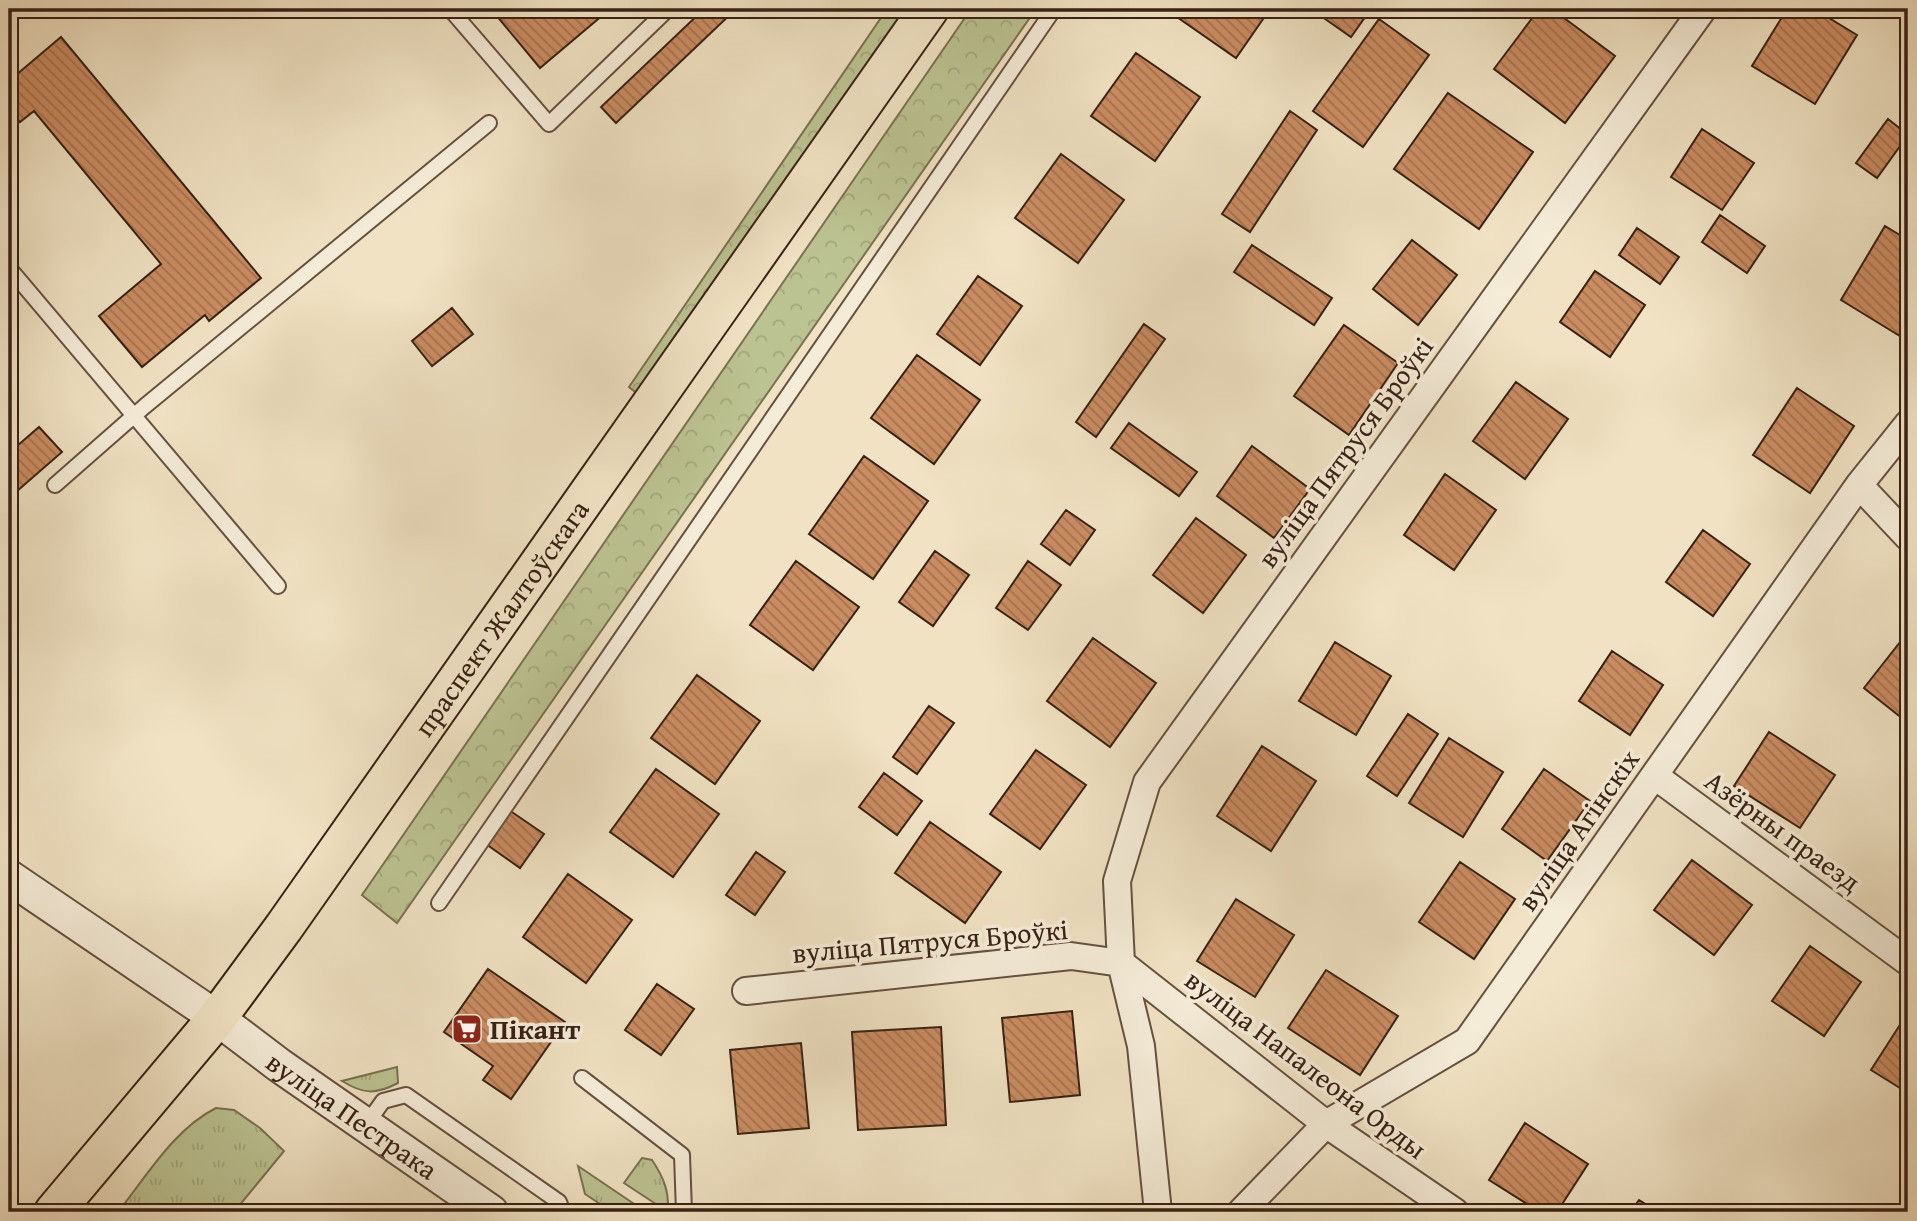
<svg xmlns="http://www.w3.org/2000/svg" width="1917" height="1221" viewBox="0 0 1917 1221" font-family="'Gentium Book Plus',serif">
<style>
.grass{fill:url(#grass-tufts);stroke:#7a7253;stroke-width:2}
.forest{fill:url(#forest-crowns);stroke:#7a7253;stroke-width:2}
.building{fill:url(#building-back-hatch);stroke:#382114;stroke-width:2}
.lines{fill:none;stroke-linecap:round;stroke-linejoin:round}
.service-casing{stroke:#665140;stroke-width:18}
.minor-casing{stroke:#665140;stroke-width:30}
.tertiary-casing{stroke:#665140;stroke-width:37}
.primary-casing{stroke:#382114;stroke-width:42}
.service{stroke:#f5ecd8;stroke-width:14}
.minor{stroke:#f5ecd8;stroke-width:26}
.tertiary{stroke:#f5ecd8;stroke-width:33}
.primary{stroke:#f0e2c3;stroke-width:38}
.labels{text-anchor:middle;stroke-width:7;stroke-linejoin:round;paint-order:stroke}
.street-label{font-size:28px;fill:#382114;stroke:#f5ecd8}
.poi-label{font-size:28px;font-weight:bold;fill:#382114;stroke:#f5ecd8;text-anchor:start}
</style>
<defs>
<pattern id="grass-tufts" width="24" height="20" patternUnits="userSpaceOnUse" patternTransform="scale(1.75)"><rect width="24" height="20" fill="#bcc392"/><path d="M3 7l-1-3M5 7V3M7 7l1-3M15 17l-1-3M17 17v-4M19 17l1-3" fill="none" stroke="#a2a77d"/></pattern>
<pattern id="forest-crowns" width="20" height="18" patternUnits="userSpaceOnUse" patternTransform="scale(1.75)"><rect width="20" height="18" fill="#bcc392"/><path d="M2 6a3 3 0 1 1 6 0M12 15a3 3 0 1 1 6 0" fill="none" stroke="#a2a77d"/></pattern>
<pattern id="building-back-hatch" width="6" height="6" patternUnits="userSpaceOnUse" patternTransform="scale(1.75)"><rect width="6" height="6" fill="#ca8c61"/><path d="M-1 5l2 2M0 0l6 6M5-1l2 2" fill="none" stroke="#a5724f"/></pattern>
</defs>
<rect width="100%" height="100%" fill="#f0e2c3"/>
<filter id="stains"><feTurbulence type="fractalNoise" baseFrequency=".00286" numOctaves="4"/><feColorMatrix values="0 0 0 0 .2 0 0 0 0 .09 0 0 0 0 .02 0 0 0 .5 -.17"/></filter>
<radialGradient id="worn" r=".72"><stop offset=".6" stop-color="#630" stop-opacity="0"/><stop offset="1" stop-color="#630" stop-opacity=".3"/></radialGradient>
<path class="grass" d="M397 1067 398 1083C375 1095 363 1094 342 1081Z
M216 1108 234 1110 260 1128 284 1151 234 1212H118C146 1177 174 1129 216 1108Z
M642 1158 652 1160C664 1178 669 1191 668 1212L624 1183Z
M578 1166 646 1212H612L585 1194Z"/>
<path class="forest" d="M887 9H906L640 396 629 387Z
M971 9H1036L397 923 362 895Z"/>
<path class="building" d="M491 9H610L540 68Z
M704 9H736L616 123 601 107Z
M1178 9H1270L1236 58 1174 15Z
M1311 9H1369L1370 10 1351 37Z
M1539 9H1552L1615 56 1565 123 1494 69Z
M1787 9H1814L1857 35 1815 104 1752 66Z
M1379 19 1429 55 1363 147 1313 111Z
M61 37 261 278 209 321 205 315 142 367 99 316 161 264 34 111 20 122 9 108V81Z
M1136 53 1200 97 1155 161 1091 116Z
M1448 93 1533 152 1479 229 1394 169Z
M1290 111 1317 130 1250 232 1222 214Z
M1888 119 1908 135 1877 178 1856 163Z
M1702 129 1754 163 1722 210 1671 177Z
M1061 154 1124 200 1078 263 1015 218Z
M1720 215 1765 246 1747 273 1702 242Z
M1885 226 1908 240V341L1841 300Z
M1637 228 1679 257 1660 284 1619 255Z
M1412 240 1457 275 1418 325 1373 289Z
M1252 245 1332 298 1314 325 1234 272Z
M1595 271 1645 305 1610 357 1560 322Z
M978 276 1022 306 980 365 937 334Z
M452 308 473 334 432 366 412 341Z
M1144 324 1165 339 1096 437 1076 422Z
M1344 325 1398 363 1349 435 1294 396Z
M917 355 980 400 934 464 871 418Z
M1516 382 1568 419 1525 479 1473 441Z
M1797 388 1854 426 1810 493 1753 455Z
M1129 423 1197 472 1179 496 1111 448Z
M39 427 62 452 9 498V453Z
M1252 446 1310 489 1274 538 1217 496Z
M864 456 928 501 873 579 809 534Z
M1445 474 1496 510 1454 570 1404 535Z
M1066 510 1095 530 1070 565 1041 544Z
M1196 518 1246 555 1203 613 1153 575Z
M1703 530 1750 564 1713 616 1666 582Z
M935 551 969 575 933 626 899 602Z
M796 561 859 607 813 670 750 625Z
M1028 561 1061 585 1028 630 996 608Z
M1908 632V723L1864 688Z
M1093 638 1156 683 1110 747 1047 701Z
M1335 642 1391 676 1356 735 1299 701Z
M1612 651 1663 685 1630 735 1579 701Z
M697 675 760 721 715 784 651 738Z
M929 706 954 723 917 774 893 757Z
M1408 714 1438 734 1397 796 1367 776Z
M1769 732 1835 775 1800 828 1734 786Z
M1449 738 1503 772 1463 837 1409 803Z
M1262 746 1316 781 1271 851 1217 816Z
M1036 750 1086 785 1040 849 990 814Z
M656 769 719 814 673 877 610 832Z
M1544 769 1590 801 1547 861 1502 829Z
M884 773 922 801 897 835 859 807Z
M509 810 544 834 520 868 486 844Z
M930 822 1001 872 965 923 895 873Z
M756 852 785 872 755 915 726 895Z
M1692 860 1752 905 1714 955 1654 910Z
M1460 862 1515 899 1474 959 1419 922Z
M568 874 632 920 586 983 523 937Z
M1236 899 1294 935 1255 997 1197 961Z
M1810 946 1861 982 1824 1036 1772 1001Z
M488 969 565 1022 511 1099 483 1080 493 1066 444 1032Z
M1326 970 1398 1016 1360 1075 1288 1028Z
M657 984 694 1009 661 1055 625 1030Z
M1072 1011 1080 1095 1010 1102 1002 1018Z
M1905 1017 1908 1019V1093L1871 1070Z
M941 1027 946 1125 858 1130 852 1032Z
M801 1043 809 1128 738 1134 730 1050Z
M1525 1123 1588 1164 1557 1212H1540L1489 1180Z
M1639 1200 1658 1212H1630Z"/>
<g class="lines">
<g class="service-casing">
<path id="service" d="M450 9 549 124 668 9
M9 268 278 586
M55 485 145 406 489 123
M439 903 1054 9
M582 1078 682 1155 684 1212
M366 1125 383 1101 406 1095 559 1202 563 1212"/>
</g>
<g class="minor-casing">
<path id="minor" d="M1859 485 1908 537
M1655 776 1908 962
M746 991 1071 956 1121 963 1326 1124 1455 1212
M1158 1212 1141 1046 1121 963 1117 881 1147 782 1703 9
M1241 1212 1326 1124 1467 1041 1859 485 1908 424"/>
</g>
<g class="tertiary-casing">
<g id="tertiary">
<path id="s1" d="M9 877 217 1018 279 1065 491 1212"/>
</g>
</g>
<g class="primary-casing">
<g id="primary">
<path id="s2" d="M54 1212 217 1018 284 927 929 9"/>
</g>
</g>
<use href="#service" class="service"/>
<use href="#minor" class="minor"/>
<use href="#tertiary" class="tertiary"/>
<use href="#primary" class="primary"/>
</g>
<defs>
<g id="supermarket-square" transform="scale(1.575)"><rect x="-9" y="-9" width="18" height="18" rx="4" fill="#8f2418" stroke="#f5ecd8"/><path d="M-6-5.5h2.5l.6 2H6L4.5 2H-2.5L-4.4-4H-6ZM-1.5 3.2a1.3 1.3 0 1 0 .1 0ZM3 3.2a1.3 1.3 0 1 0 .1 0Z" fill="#fff"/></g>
</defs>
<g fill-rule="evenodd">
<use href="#supermarket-square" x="467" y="1029"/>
</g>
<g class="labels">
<g class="street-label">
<text transform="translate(1345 452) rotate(-54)" y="10">вуліца Пятруся Броўкі</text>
<text dy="10" stroke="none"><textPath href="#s2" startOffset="744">праспект Жалтоўскага</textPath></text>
<text transform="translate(1578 830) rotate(-55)" y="10">вуліца Агінскіх</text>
<text transform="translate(1783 831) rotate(36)" y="10">Азёрны праезд</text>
<text transform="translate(930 941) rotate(-5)" y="10">вуліца Пятруся Броўкі</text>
<text transform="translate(1306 1064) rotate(37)" y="10">вуліца Напалеона Орды</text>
<text dy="10" stroke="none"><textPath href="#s1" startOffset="418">вуліца Пестрака</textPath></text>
</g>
<g class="poi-label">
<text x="490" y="1039">Пікант</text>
</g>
</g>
<rect width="1917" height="1221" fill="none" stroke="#f0e2c3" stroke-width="35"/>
<rect x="10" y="10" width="1896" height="1200" fill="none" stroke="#382114" stroke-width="3.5"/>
<rect x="18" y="18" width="1882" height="1186" fill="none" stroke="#382114" stroke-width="2"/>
<rect width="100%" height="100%" filter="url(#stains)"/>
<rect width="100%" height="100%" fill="url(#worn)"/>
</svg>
